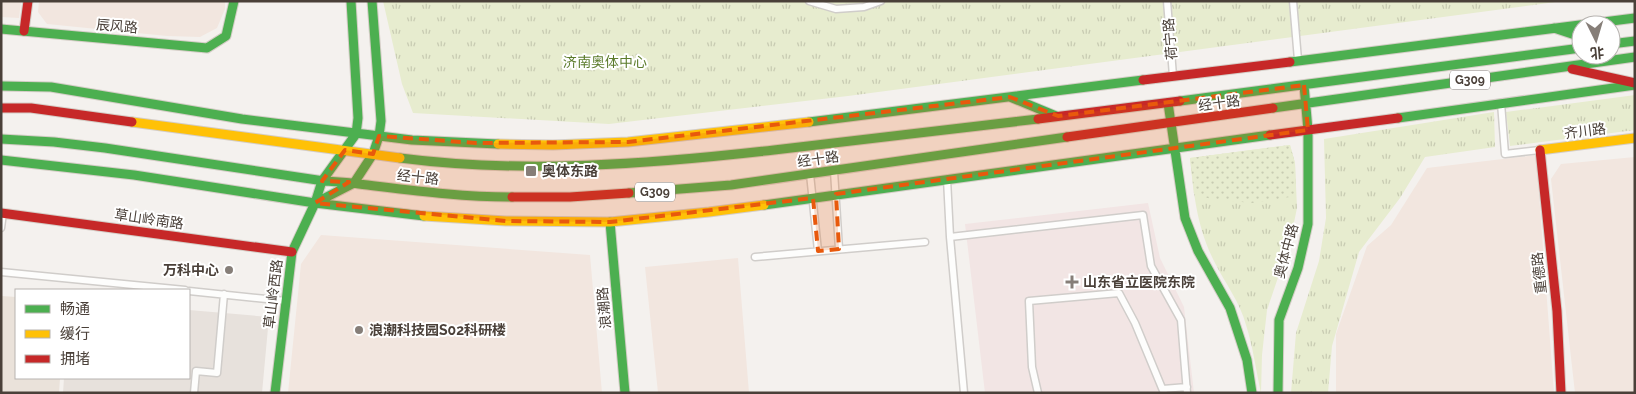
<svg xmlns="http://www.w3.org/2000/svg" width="1636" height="394" viewBox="0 0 1636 394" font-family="Raleway,'Noto Sans SC',sans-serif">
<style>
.residential{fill:#e7e1dc}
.commercial{fill:#f2e6df}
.education{fill:#eae2da}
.medical{fill:#f2e5e4}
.grass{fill:url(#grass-tufts)}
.garden{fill:url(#garden-dots)}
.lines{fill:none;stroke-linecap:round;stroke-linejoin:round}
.street-casing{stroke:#d0cdca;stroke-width:9}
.fast-casing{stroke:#d4cdc6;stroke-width:11}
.slow-casing{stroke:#d4cdc6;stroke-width:11}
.jam-casing{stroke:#d4cdc6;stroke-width:11}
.street{stroke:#fdfdfc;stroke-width:6}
.fast{stroke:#4caf50;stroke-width:9}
.slow{stroke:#ffc107;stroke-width:9}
.jam{stroke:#c62828;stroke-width:9}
.marked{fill:#e8590c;fill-opacity:0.2;stroke:#e8590c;stroke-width:4;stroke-dasharray:10 6;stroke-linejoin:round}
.poi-dot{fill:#867e78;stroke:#fff;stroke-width:2}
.labels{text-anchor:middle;stroke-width:4;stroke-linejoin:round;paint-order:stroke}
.shield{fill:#fff;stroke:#807974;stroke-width:1}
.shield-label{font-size:12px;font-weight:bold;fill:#4a4039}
.street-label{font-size:14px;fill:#4a4039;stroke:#fff}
.park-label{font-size:14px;fill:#5c7c2c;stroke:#fff}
.poi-label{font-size:14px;font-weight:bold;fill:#4a4039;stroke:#fff;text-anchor:start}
</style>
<defs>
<pattern id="grass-tufts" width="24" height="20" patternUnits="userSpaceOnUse" patternTransform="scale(1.25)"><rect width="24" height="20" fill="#e7eccf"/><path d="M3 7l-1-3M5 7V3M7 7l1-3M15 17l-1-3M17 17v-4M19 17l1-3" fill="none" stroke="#c8cbb2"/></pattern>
<pattern id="garden-dots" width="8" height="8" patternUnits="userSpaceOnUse" patternTransform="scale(1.25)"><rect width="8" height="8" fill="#e7eccf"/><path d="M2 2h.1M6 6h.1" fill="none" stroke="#c8cbb2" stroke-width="1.8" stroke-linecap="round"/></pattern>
</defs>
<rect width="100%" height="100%" fill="#f4f1ee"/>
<path class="residential" d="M189 310 269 317 262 393H63L64 378H189Z"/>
<path class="commercial" d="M1 1H21L19 18 1 17Z
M39 1H225V9L217 28 200 37 167 36 47 24 38 12Z
M1536 155 1554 393H1336V334L1367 246 1391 225 1427 168Z
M1635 157V393H1575L1551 179 1561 164Z
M321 235 590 255 602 393H288L301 264Z
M738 258 749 393H658L645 267Z"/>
<path class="education" d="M2 296 16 297V378H60L59 393H1Z"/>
<path class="medical" d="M1148 203 1160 258 1184 307 1194 393H985L965 224Z"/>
<path class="grass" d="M383 1H1563L848 96 609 124 413 113 402 84Z
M1635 95V130L1510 146 1506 112Z
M1494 112 1495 147 1425 157 1400 198 1359 252 1332 346 1328 393H1291L1296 333 1319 261 1326 218 1324 139Z
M1290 145 1295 163 1297 208 1290 242 1267 310 1262 355 1261 393C1256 370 1253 347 1246 325 1240 302 1225 283 1215 263 1197 228 1194 196 1190 158Z"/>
<path class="garden" d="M1290 145 1295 163 1296 196 1252 203 1211 199 1194 194 1190 158Z"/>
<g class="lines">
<g class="street-casing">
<path id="street" d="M809 1 836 9 864 7 881 1
M1167 1 1173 76
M1293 1 1298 60
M1501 103 1505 154 1540 150
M834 171 839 249
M810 174 818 251
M947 179 950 237 964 393
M1 228 3 213
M950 237 1143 215 1151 266 1181 320 1187 393
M755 257 925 242
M1 272 185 290
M189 291 286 301
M1163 389 1187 387
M194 393 196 371 217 373 224 294
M1038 393 1032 367 1029 301 1119 293 1135 323 1164 393"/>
</g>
<g class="fast-casing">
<path id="fast" d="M1554 28 1581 37
M1 29 207 48 226 36 234 1
M1611 44 1635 41
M1290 62 1635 18
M1 86 51 87 242 119 412 140 498 144
M1010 97 1056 116
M1180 101 1581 48
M1168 103 1185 218 1198 251 1230 308 1247 360 1252 393
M1273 108 1635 57
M1398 118 1635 85
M809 122 1143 80
M1 139 54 142 105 148 324 181C336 182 347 182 359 184 410 190 460 197 512 197
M400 158C523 174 651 164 774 150 862 140 950 129 1038 119
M1 160 134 175 315 203 424 216
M629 193 731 185 1067 137
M315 203 354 183 373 154 379 136 381 121 372 1
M764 205 1270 135
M610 222 625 393
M275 393 292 252 315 203 322 181 356 134 358 118 351 1
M1278 393 1279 320 1298 268 1308 224V130L1304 85"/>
</g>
<g class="slow-casing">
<path id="slow" d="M132 122 400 158
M498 144 553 145 628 142 809 122
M1540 150 1635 138
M424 216 506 221 610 222 709 212 764 205"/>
</g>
<g class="jam-casing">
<path id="jam" d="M24 31 28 1
M1572 69 1635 83
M1143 80 1290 62
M1 108H31L132 122
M1038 119 1180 101
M1270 135 1398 118
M1067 137 1273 108
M1540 150 1557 311 1561 393
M512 197H570L629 193
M1 213 292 252"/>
</g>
<use href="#street" class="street"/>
<use href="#fast" class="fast"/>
<use href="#slow" class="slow"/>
<use href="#jam" class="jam"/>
</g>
<path class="marked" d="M1304 85 1308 130 836 194 839 249 818 251 813 198 610 222 506 221 315 203 349 182 322 181 345 150 373 154 379 136 476 143 628 142 1010 97 1058 116Z"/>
<g class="poi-dot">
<rect x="525" y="165" width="12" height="12" rx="2.5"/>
<circle cx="229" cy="270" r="5"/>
<path d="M1069.5 274.5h5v5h5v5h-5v5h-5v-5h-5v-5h5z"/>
<circle cx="359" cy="330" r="5"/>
</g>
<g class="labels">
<g class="shield">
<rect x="1450" y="70.5" width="40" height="19" rx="4"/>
<rect x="635" y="182.5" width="40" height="19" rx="4"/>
</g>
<g class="shield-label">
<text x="1470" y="84">G309</text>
<text x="655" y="196">G309</text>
</g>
<g class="street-label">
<text transform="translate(117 26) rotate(5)" y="5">辰风路</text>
<text transform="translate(1170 39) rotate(-95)" y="5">荷宁路</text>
<text transform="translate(1219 103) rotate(-8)" y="5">经十路</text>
<text transform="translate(1585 131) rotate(-7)" y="5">齐川路</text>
<text transform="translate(818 159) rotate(-8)" y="5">经十路</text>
<text transform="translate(418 177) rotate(6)" y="5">经十路</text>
<text transform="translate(149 219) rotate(8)" y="5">草山岭南路</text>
<text transform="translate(1286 251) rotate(-75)" y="5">奥体中路</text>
<text transform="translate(1539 273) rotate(-96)" y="5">重德路</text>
<text transform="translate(273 294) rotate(-83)" y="5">草山岭西路</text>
<text transform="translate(604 308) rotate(-95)" y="5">浪潮路</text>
</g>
<g class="park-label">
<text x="605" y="67">济南奥体中心</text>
</g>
<g class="poi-label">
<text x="542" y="176">奥体东路</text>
<text x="219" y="275" text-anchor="end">万科中心</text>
<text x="1083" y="287">山东省立医院东院</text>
<text x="369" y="335">浪潮科技园S02科研楼</text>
</g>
</g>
<rect width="1636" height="394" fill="none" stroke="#4a4039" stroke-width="5"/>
<rect x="15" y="289" width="175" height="90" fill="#ffffff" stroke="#b7b3b0"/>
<rect x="25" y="305" width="25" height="8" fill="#4caf50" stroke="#b7b3b0"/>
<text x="60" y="314" font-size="15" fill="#4a4039">畅通</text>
<rect x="25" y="330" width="25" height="8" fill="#ffc107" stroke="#b7b3b0"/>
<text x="60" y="339" font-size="15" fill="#4a4039">缓行</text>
<rect x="25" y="355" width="25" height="8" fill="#c62828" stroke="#b7b3b0"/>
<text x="60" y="364" font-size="15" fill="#4a4039">拥堵</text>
<g transform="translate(1596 40) rotate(175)"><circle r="24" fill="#ffffff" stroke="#b7b3b0"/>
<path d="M0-4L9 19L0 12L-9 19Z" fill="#867e78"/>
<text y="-8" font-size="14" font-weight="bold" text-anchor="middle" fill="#4a4039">北</text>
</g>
</svg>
